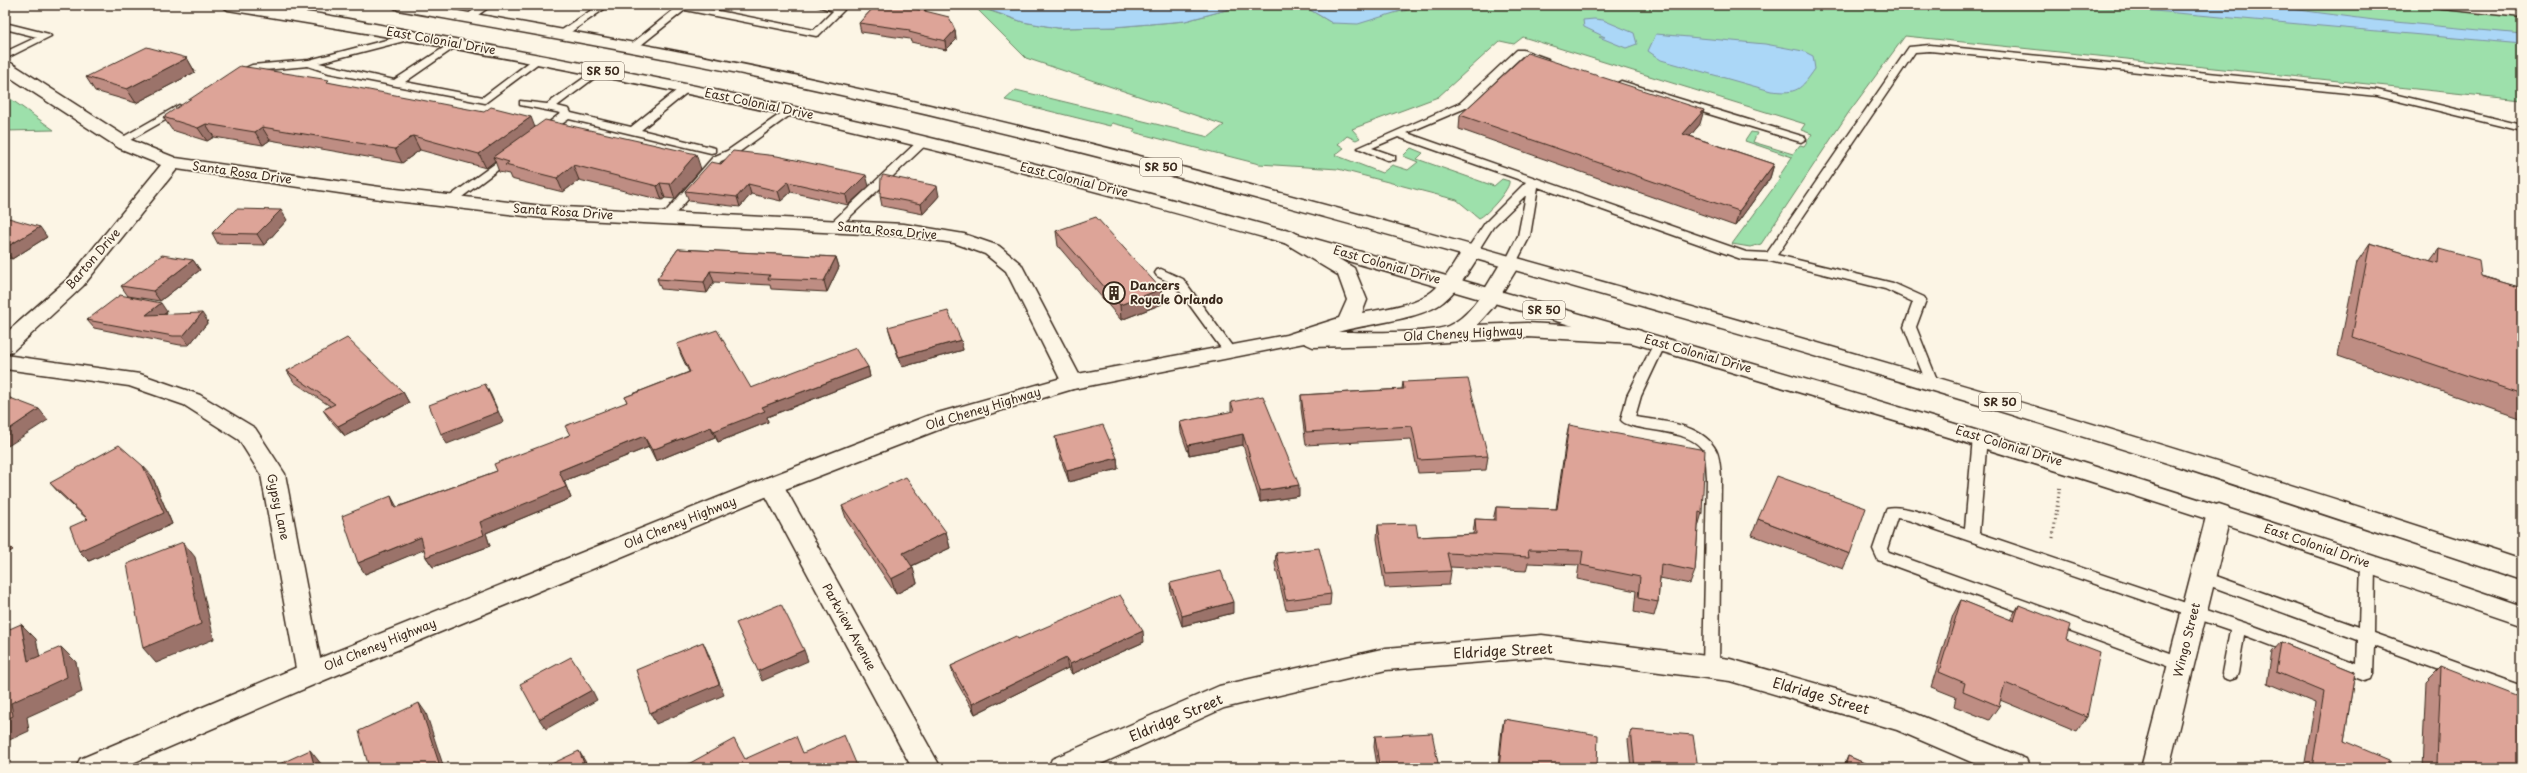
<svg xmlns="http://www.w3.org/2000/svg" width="2527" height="773" viewBox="0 0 2527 773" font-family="'Playpen Sans',sans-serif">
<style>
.green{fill:#9de0ab;stroke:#6c8564}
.water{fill:#abd7f7;stroke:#7e92a0}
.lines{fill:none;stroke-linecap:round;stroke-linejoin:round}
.service-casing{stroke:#3b2a1e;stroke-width:3}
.minor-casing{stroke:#3b2a1e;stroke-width:3}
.tertiary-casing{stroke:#3b2a1e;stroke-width:3}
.trunk-casing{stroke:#3b2a1e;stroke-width:3}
.path{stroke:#3b2a1e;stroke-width:3;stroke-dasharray:1 3.5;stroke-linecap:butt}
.service{fill:#fcf5e5;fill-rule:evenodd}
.minor{fill:#fcf5e5;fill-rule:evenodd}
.tertiary{fill:#fcf5e5;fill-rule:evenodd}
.trunk{fill:#fcf5e5;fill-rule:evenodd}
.wall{fill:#be8d83;stroke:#3b2a1e}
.shaded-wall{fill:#9b736a;stroke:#3b2a1e}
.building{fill:#dda498;stroke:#3b2a1e}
.labels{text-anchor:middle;stroke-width:3.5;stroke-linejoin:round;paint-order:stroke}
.shield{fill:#fcf5e5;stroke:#75675a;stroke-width:1}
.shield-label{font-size:11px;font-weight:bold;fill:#3b2a1e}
.street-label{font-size:12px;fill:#3b2a1e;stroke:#fcf5e5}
.poi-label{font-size:12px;font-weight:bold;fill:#3b2a1e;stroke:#fcf5e5;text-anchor:start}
.near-street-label{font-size:14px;fill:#3b2a1e;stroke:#fcf5e5}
</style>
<rect width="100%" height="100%" fill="#fcf5e5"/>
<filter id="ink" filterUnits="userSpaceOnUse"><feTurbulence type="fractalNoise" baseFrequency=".025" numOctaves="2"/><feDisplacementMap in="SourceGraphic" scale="8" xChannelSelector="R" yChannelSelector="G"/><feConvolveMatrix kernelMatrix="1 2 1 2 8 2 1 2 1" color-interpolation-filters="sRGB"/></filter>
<g filter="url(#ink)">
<path class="green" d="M973 5 1023 22 1058 28 1114 27 1185 21 1241 6 1302 5 1332 23 1409 10 1420 5H2485L2522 9V100L1905 36 1849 112 1761 244 1750 247 1732 244 1780 179 1778 178 1792 157 1745 141 1751 132 1757 133 1753 142 1793 154 1800 145 1804 146 1812 134 1801 130 1805 124 1523 37 1514 44 1500 41 1438 97 1352 129 1360 138 1356 140 1347 136 1338 144 1344 148 1335 155 1382 173 1392 165 1408 170 1418 162 1403 156 1411 148 1423 153 1417 159 1494 186 1502 179 1509 181C1511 188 1487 215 1479 218L1457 200 1338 169 1259 164 1133 132 1135 129 1112 123 1110 126 1005 100 1016 90 1209 137 1224 125 1026 58Z
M5 95 54 130 5 131Z"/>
<path class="water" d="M975 5H1420L1358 24 1332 23 1302 5 1241 6 1185 21 1114 27 1058 28 1023 22Z
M2087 5H2260L2374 20 2522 34V44Z
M1594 19 1603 20 1634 33 1637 44 1626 48 1599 37H1605L1584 27 1583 20Z
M1656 34 1765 44 1803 51 1813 56 1815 69C1800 90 1798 94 1771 91L1661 60 1648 51Z"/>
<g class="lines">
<g class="service-casing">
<path id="service" d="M481 5H492L471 20H465V16Z
M599 5H610L565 36H559V32Z
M669 5H688L814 30 833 11 815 5H831L844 10 819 35 816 36 685 10 636 49H630V45L676 8Z
M2428 5H2460L2522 11V17L2433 8Z
M5 23 49 34 51 36 5 59V52L37 37 5 29Z
M413 33 418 36 416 38 319 63 394 80 454 41 457 42V46L405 82 483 97 536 57 539 56 544 59 485 103 329 73 308 66 254 71 239 76 234 73 252 65 309 60Z
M1930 45 2377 90 2522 125V131L2377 96 1930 51 1915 52 1777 255 1893 283 1924 297 1926 300 1916 327 1938 382 1932 386 1926 382 1904 327 1913 302 1885 289 1770 261 1741 259 1538 187 1530 236 1515 265H1507L1505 262 1518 236 1526 195 1493 227 1476 254H1468L1466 251 1485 223 1526 182 1398 137 1372 148 1395 156V160H1387L1358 148 1460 103 1517 50H1523L1548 59 1543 62 1522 56 1468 107 1407 133 1746 252 1767 253 1909 47Z
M598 68 603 71 601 73 557 106 569 109 571 113 631 127 682 86H690V90L641 130 715 148V152L711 153 569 119 547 134H539V130L561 113 520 105V101L547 104Z
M1621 81 1805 137 1806 139 1801 142 1797 141 1617 86 1616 84Z
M179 105 184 108 183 110 125 143H117L116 141Z
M789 108 793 109V113L735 155 721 161 670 220H662L660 218 662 216 713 157 727 151Z
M924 138 929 141 928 143 838 228H830L828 226 830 224 920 139Z
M511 152 516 155 515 157 454 203H446L444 201 446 199Z
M1161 269 1183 279 1234 349 1236 352 1234 355H1226L1175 285 1157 276 1155 273 1157 270Z
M1660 339 1666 343 1641 396 1635 417C1661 421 1703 424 1716 450 1720 458 1720 468 1721 477L1719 668 1717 673 1711 675 1705 673 1703 668 1707 477C1706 469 1707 457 1702 449 1687 427 1629 432 1621 420L1627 396 1654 343Z
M1980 432 1987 437 1979 533 2251 625 2357 664 2358 640 2197 581 2195 577 2197 573 2202 571 2359 627 2361 563 2363 559 2368 557 2373 559 2375 563 2374 633 2522 686V700L2374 646 2373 674 2371 679 2365 681 2244 635 2238 673 2236 678 2230 680 2224 678 2222 673 2230 630 1908 520 1897 518 1887 549 1889 552 2187 659 2189 664 2187 669 2181 671 2175 669 1878 560 1873 549 1887 508C1905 503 1946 522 1965 528L1973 437Z"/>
</g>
<g class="minor-casing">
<path id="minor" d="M5 62 11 63 131 140 176 158 387 188 543 206 904 224 964 234 999 246 1021 264 1083 382 1080 387 1072 389 1064 387 1006 271 985 254 954 243 904 236 543 218 387 200 177 169 83 286 13 351 5 353V334L69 278 161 165 119 148 5 74Z
M5 355 140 374 200 395 255 428 285 474 323 674 320 682 310 685 300 682 297 674 261 475 239 440 184 405 129 386 5 369Z
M772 476 780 479 941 768H912L760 485 764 479Z
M2219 504 2228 507 2231 513 2169 768H2141L2207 513 2210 507Z
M1542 635 1730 659 1902 708 2026 759 2030 768H1985L1897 730 1730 681 1542 657 1386 670 1224 708 1092 768H1048L1052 759 1219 686 1386 648Z"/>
</g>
<g class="tertiary-casing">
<path id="tertiary" d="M1285 229 1292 231 1354 268 1367 300 1362 313C1383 309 1408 306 1427 295 1444 285 1454 262 1465 247H1479L1482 251C1470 269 1460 288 1443 302 1424 319 1364 324 1338 332 1361 332 1430 334 1448 326 1475 314 1489 280 1504 258L1511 256 1518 258 1521 262 1494 306 1477 325 1527 323 1634 329 1641 331 1645 336 1641 341 1634 343 1527 337 1417 344 1313 347 1304 343 1073 389 943 428 780 491 320 682 121 768H76L80 759 300 666 764 479 927 416 1072 375 1286 335 1339 318 1347 300 1338 275 1278 239 1275 235 1278 231Z"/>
</g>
<g class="trunk-casing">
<path id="trunk" d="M220 5C291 5 363 22 433 35 559 58 684 83 809 110 1055 164 1296 233 1538 302 1869 396 2197 494 2522 606V626C2397 584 2274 540 2148 500 1925 428 1699 362 1473 297 1263 236 1052 177 838 127 636 80 432 43 228 10Z
M390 5H424C560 29 696 53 831 83 1091 139 1347 210 1603 282 1911 368 2218 459 2522 560V580C2410 543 2298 505 2186 469 1947 393 1706 324 1465 256 1255 197 1045 140 832 93 689 61 543 36 398 10Z"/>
</g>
<path class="path" d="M2053 538 2060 485"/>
<use href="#service" class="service"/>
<use href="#minor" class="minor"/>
<use href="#tertiary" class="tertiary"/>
<use href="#trunk" class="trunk"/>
</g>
<path class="wall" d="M876 5H928V8L925 11 955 30 956 40 946 50 911 42 910 39 861 32 859 23Z
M187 58 195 72 136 103 95 91 86 77Z
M330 83 535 127 701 169 675 199 665 198 662 200 579 180 563 192 511 179 509 174 499 172 495 161 486 168 420 150 402 163 270 140 263 145 214 137 207 141 172 130 163 117Z
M1460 115 1700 124 1690 136 1774 164 1770 178 1735 226 1459 129Z
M721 164 869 186 848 205 791 192 781 201 751 194 740 207 689 201 685 191Z
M880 196H939L923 214 882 206Z
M5 217 47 237 12 259 5 257Z
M287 220 264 245 218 244 212 233Z
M1056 231 1161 289 1162 304 1121 320 1058 246Z
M2370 243 2430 261 2439 249 2481 276 2522 288V419L2338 356 2357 262Z
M678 249 836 257 839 267 827 292 771 289 770 285 714 282 707 293 661 289 657 279Z
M193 260 200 270 160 301 128 296 121 286Z
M167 312 164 314 208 322 189 345H180L94 328 87 320Z
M888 327 961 340 963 350 902 367 891 337Z
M677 344 751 388 868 367 870 377 767 417 768 422 718 442 715 437 656 461 649 447 564 481 571 498 486 533 490 546 433 567 426 557 424 549 365 574 397 507 497 471 569 435 627 402 625 397 689 372 681 355Z
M287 371 403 392 409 403 345 436 330 420 323 410 330 406 294 382Z
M1403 382 1488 456 1486 470 1418 473 1411 439 1306 445 1301 408V395L1402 389Z
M1231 402 1299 496 1260 502 1243 445 1189 455 1181 432 1180 422 1231 412Z
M1569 425 1702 513 1698 527 1695 571 1690 584 1660 578 1658 602 1654 616 1634 612 1636 591 1577 579 1579 565 1528 563 1526 571 1450 567 1451 571 1449 585 1385 588 1377 539 1378 525 1418 537 1473 534 1475 519 1493 520 1496 507 1556 509 1566 439Z
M1055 437 1117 458 1118 469 1069 482 1057 448Z
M152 476 172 524 89 561 87 519 59 493 50 483Z
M842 506 946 532 950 548 912 566 917 583 896 594 847 521Z
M1758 519 1850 554 1843 569 1752 535Z
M1276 553 1331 594 1330 605 1286 610 1275 564Z
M1170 583 1233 613 1182 626 1171 594Z
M1961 600 2010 620 2019 605 2066 639 2087 717 2077 732 2000 700 1999 706 1989 720 1954 706 1956 697 1931 687 1953 615Z
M1018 639 1144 642 1072 674 1068 668 975 714 954 677 951 666Z
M2281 642 2355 672 2344 741 2389 768H2304L2315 703 2267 683 2272 652Z
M2441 667 2522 768H2422L2426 682Z
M1504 719 1597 768H1498L1502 729Z
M1631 730 1698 768H1631L1628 740Z
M1375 736 1439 768H1369L1370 765H1377L1374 747Z
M1848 756 1876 768H1843Z"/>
<path class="shaded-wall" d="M921 5H928V8L918 19 917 9Z
M955 30 956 40 946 50 945 41Z
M187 58 195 72 136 103 127 89Z
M1704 110 1700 124 1680 148 1683 134Z
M531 117 536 130 493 157 495 161 486 168 479 154Z
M206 124 214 137 207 141 198 128Z
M262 127 270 140 263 145 255 132Z
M413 136 420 150 402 163 395 149Z
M696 154 701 169 675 199 670 184Z
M1774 164 1770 178 1735 226 1739 211Z
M573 165 579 180 563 192 557 178Z
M866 175 869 186 848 205 846 195Z
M788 182 791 192 781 201 778 191Z
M660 183 665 198 662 200 657 186Z
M748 184 751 194 740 207 737 197Z
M937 186 939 196 923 214 921 204Z
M281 210 287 220 264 245 257 234Z
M40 227 47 237 12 259 5 250V248Z
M836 257 839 267 827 292 824 281Z
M193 260 200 270 160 301 153 291Z
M710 271 714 282 707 293 704 282Z
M1161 289 1162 304 1121 320 1120 305Z
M161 303 167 312 152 323 146 315Z
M202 313 208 322 189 345 183 336Z
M961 340 963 350 902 367 899 357Z
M868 367 870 377 767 417 768 422 718 442 714 431 762 407Z
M485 384 491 395 503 422 447 444 441 434Z
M403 392 409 403 345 436 338 426Z
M39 409 48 420 8 446 5 442V432Z
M711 427 715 437 656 461 652 450Z
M1243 434V445L1189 455 1188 445Z
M644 436 649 447 564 481 571 498 486 533 490 546 433 567 426 557 559 471Z
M1117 458 1118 469 1069 482 1067 471Z
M143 466 152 476 172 524 89 561 79 551Z
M1299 485V496L1260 502V491Z
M391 496 397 507 402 519 395 508Z
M946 532 950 548 907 568 903 553Z
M421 537 428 548 365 574 358 563Z
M5 542 13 550 5 555Z
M183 542 195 557 214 639 156 663 143 648Z
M913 568 917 583 896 594 891 579Z
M1233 602V613L1182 626V616Z
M21 624 36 639 44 676 28 661Z
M1143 631 1144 642 1072 674 1070 664Z
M703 642 708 653 724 695 656 724 650 713Z
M61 647 76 662 82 692 27 717 29 731 5 742V720L11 703Z
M804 650 808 661 762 681 758 671Z
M1066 658 1068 668 975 714 972 704Z
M592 690 597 700 546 729 539 719Z
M419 703 426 713 444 768H429Z
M310 750 322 765 323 768H315Z
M579 751 585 761 588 768H586Z"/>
<path class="building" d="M876 5H921L917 9 949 17 955 30 945 41 909 32 910 30 859 23Z
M147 47 187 58 127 89 86 77Z
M1527 53 1704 110 1683 134 1774 164 1739 211 1460 115Z
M240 66 329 80 327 82 484 112 491 107 531 117 479 154 413 136 395 149 262 127 255 132 206 124 198 128 163 117Z
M545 120 696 154 670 184 660 183 657 186 573 165 557 178 505 165 509 162 493 157Z
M733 151 777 156 866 175 846 195 788 182 778 191 748 184 737 197 685 191 711 162 721 164Z
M883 175 937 186 921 204 880 196 881 178Z
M236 209 281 210 257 234 212 233Z
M5 217 40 227 5 248Z
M1096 217 1161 289 1120 305 1056 231Z
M2370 243 2438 263 2439 249 2479 260 2481 276 2522 288V394L2352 337Z
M678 249 836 257 824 281 768 279 770 275 710 271 704 282 657 279Z
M162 255 193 260 153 291 121 286Z
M120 295 161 303 146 315 202 313 183 336H173L87 320Z
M948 311 961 340 899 357 888 327Z
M717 330 751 388 856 348 868 367 762 407 765 411 714 431 711 427 652 450 644 436 559 471 566 487 480 522 484 535 426 557 421 537 358 563 342 516 391 496 395 508 497 471 494 464 570 435 565 426 627 402 625 397 690 372 677 344Z
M347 338 403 392 338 426 323 410 335 404 287 371Z
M1468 379 1488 456 1419 460 1412 426 1306 432 1301 395 1404 389 1403 382Z
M485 384 498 412 441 434 429 405Z
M5 396 39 409 5 432Z
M1263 396 1299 485 1260 491 1243 434 1188 445 1180 422 1234 411 1231 402Z
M1103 425 1117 458 1067 471 1055 437Z
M1569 425 1705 450 1702 513 1699 512 1695 571 1661 564 1658 602 1638 598 1640 577 1581 565 1583 551 1528 550 1529 557 1447 553 1451 571 1386 574 1378 525 1416 524 1418 537 1476 534 1475 519 1496 520V507L1557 509Z
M119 445 143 466 164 513 79 551 70 527 88 519 50 483Z
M1777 476 1866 508 1850 554 1758 519Z
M906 477 946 532 903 553 913 568 891 579 842 506Z
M183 542 201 624 143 648 127 564Z
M1319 548 1331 594 1286 600 1276 553Z
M1221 571 1233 602 1182 616 1170 583Z
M1120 595 1143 631 1070 664 1066 658 972 704 951 666 1016 636 1018 639Z
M1961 600 2014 621 2019 605 2070 625 2066 639 2100 652 2087 717 2005 683 1999 706 1963 691 1965 683 1939 672Z
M781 604 804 650 758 671 736 623Z
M21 624 28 661 61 647 67 677 11 703 13 716 5 720V631Z
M703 642 719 684 650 713 636 670Z
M2281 642 2355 672 2344 741 2389 760V768H2312L2324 692 2276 672Z
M571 657 592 690 539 719 520 684Z
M2441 667 2522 698V768H2448L2437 763Z
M419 703 439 763 429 768H369L359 731Z
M1504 719 1598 735 1597 768H1499Z
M1631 730 1693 735 1698 768H1635Z
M1432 733 1439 768H1370V765H1379L1375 736Z
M844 735 858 768H681L734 739 745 759 796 736 803 753Z
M310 750 315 768H271Z
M579 751 586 768H543Z
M1848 756 1876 768H1845Z"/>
</g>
<defs>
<g id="building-ring" transform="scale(1.15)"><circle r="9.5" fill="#fcf5e5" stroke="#3b2a1e" stroke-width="1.5"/><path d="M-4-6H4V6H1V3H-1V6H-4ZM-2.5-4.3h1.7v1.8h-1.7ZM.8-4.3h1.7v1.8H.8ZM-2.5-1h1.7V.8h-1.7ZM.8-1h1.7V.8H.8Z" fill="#3b2a1e"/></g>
</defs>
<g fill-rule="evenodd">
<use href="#building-ring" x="1114" y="293"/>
</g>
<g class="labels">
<g class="shield">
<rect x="582" y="62" width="42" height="18" rx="3"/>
<rect x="1140" y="158" width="42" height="18" rx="3"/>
<rect x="1523" y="301" width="42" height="18" rx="3"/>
<rect x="1979" y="393" width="42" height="18" rx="3"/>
</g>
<g class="shield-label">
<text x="603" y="75">SR 50</text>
<text x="1161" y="171">SR 50</text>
<text x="1544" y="314">SR 50</text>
<text x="2000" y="406">SR 50</text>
</g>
<g class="street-label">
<text transform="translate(441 41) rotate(10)" y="4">East Colonial Drive</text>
<text transform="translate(759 104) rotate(12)" y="4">East Colonial Drive</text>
<text transform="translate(242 173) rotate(8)" y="4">Santa Rosa Drive</text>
<text transform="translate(1074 180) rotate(14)" y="4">East Colonial Drive</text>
<text transform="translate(563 212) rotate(4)" y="4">Santa Rosa Drive</text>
<text transform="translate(887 231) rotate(5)" y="4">Santa Rosa Drive</text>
<text transform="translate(93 259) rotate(-49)" y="4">Barton Drive</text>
<text transform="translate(1387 265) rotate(16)" y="4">East Colonial Drive</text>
<text transform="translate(1463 334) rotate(-3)" y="4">Old Cheney Highway</text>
<text transform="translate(1698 354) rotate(16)" y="4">East Colonial Drive</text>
<text transform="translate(983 409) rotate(-17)" y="4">Old Cheney Highway</text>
<text transform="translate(2009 446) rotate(17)" y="4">East Colonial Drive</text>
<text transform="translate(278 507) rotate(78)" y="4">Gypsy Lane</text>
<text transform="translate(680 523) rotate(-22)" y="4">Old Cheney Highway</text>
<text transform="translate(2317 546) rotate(19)" y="4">East Colonial Drive</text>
<text transform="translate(849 627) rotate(61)" y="4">Parkview Avenue</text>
<text transform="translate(2187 640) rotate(-76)" y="4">Wingo Street</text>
<text transform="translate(380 645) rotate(-22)" y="4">Old Cheney Highway</text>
</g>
<g class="poi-label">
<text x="1130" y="290">Dancers<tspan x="1130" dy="14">Royale Orlando</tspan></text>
</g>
<g class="near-street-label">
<text transform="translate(1503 651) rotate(-3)" y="5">Eldridge Street</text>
<text transform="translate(1821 696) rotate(16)" y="5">Eldridge Street</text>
<text transform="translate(1176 718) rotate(-23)" y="5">Eldridge Street</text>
</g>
</g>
<rect width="2527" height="773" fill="none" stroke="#fcf5e5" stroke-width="20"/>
<rect x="10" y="10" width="2507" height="753" fill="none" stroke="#3b2a1e" stroke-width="1.5" filter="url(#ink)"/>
</svg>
